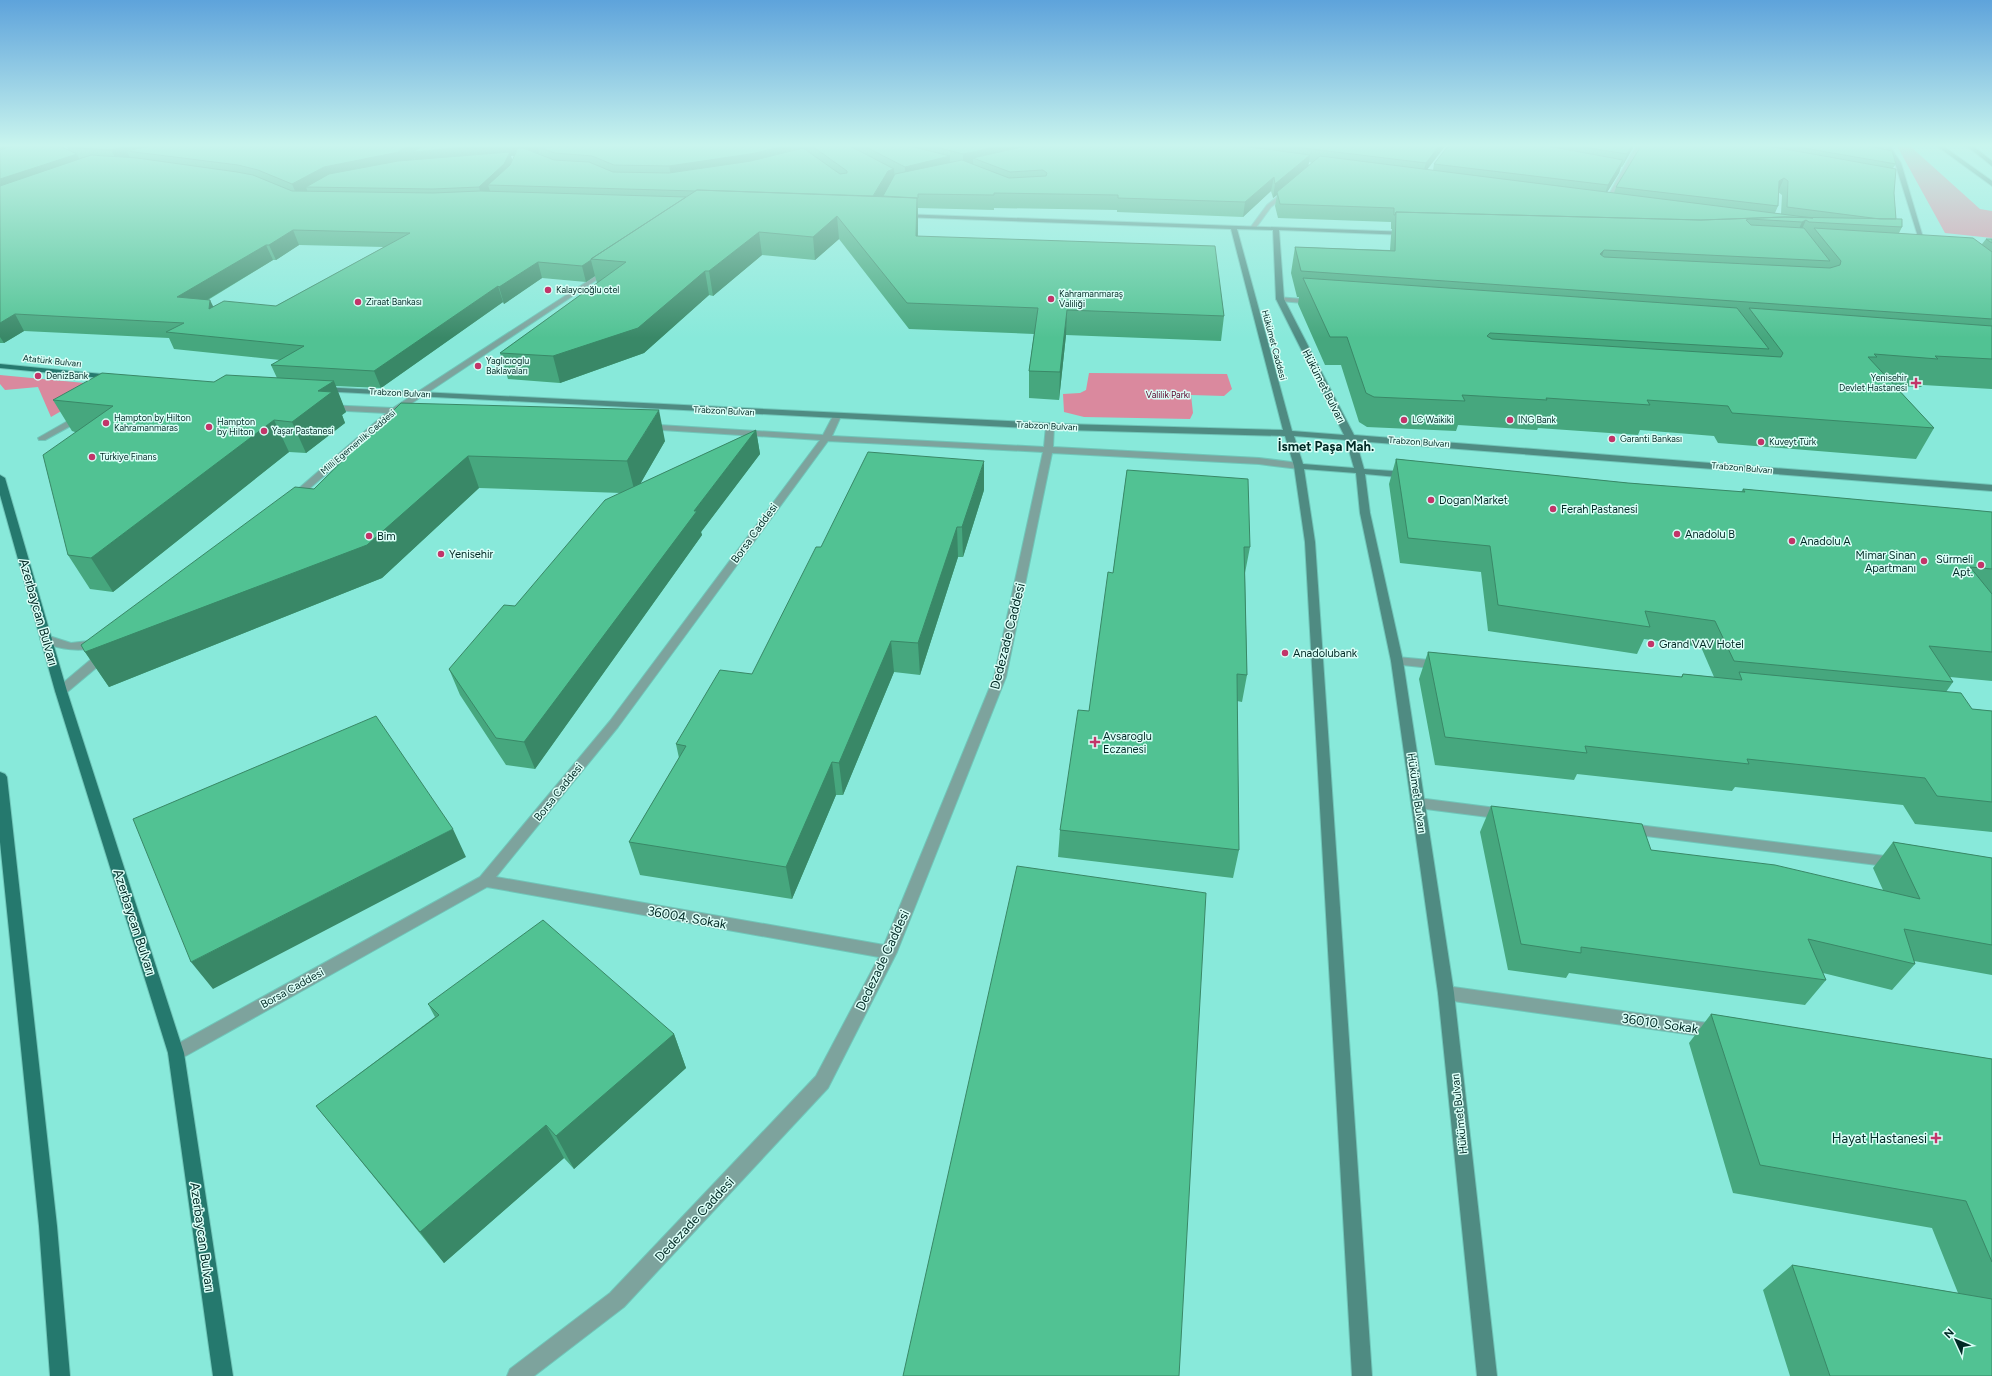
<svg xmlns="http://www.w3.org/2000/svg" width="1992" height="1376" viewBox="0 0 1992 1376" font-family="Figtree,sans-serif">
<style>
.green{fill:#da899e}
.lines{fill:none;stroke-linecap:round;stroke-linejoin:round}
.street-casing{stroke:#70c6b9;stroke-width:2}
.secondary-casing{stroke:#70c6b9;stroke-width:2}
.primary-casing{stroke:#70c6b9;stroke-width:2}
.street{fill:#7da39d;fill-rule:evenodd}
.secondary{fill:#4f8b82;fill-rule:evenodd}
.primary{fill:#25796e;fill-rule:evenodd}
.wall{fill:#46a77e;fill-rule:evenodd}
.shaded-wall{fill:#398867}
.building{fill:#51c293;stroke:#398867;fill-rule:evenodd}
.poi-dot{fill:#c23569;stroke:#dafef7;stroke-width:1.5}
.labels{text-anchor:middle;stroke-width:3;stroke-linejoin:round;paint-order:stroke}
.far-poi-label{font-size:9px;fill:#002924;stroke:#dafef7;text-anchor:start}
.far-street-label{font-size:9px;fill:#002924;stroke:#dafef7}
.far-park-label{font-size:9px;fill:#5b0028;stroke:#dafef7}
.street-label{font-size:11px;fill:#002924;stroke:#dafef7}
.poi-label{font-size:11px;fill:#002924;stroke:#dafef7;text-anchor:start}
.far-district-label{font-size:13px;font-weight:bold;fill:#002924;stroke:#dafef7}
.near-street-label{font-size:13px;fill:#002924;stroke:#dafef7}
.near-poi-label{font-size:13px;fill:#002924;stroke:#dafef7;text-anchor:end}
</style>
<rect width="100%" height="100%" fill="#88e9da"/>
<path class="green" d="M1897 146H1910L1980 209 1992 211V238L1945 233Z
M1089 373 1227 374 1232 389 1224 396 1191 395 1193 413 1190 419 1084 417 1064 412 1063 394 1080 393 1086 390Z
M0 375 106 385 51 417 38 387 5 390 0 384Z"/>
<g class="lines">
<g class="street-casing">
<path id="street" d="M1636 146H1642L1608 204 1603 205Z
M1286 190 1291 191 1271 207 1255 229H1251L1250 228 1267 205Z
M608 268 610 269V271L403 409 411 410V414H396L296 500H290L288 498 290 496 386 413 328 410 325 409V405L393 408Z
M1277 297 1315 300 1319 302 1315 304 1280 301 1276 299Z
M837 413 841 416 832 436 1044 447 1046 426 1050 423 1054 426 1053 447 1259 458 1299 463 1304 466 1299 469 1259 464 1052 453 1006 677 897 952 828 1088 624 1307 534 1376H507L510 1369 610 1293 816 1076 879 957 487 887 182 1058 176 1060 170 1058 168 1053 170 1048 480 877 610 721 820 440 646 429 642 426 643 424 823 435 833 416ZM828 441 1043 452 994 677 884 945 496 877 618 727Z
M80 414 84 417 83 419 45 440H39L38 438Z
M46 635 71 643 97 640 103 644 101 647C79 652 62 650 42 642L40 639 42 636Z
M105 650 109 651 111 654 109 657 65 694H57L55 691 57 688 101 651Z
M1397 657 1440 661 1446 665 1440 669 1393 664 1391 661 1393 658Z
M1418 798 1504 809 1509 810 1511 814 1509 818 1504 819 1418 808 1413 806 1411 803 1413 800Z
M1630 824 1893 857 1898 858 1900 862 1898 866 1893 867 1630 834 1625 833 1623 829 1625 825Z
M1446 986 1715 1024 1721 1026 1723 1031 1721 1036 1715 1038 1446 1000 1440 998 1438 993 1440 988Z"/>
</g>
<g class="secondary-casing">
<path id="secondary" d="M1884 146H1890L1901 163 1925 244 1920 243 1895 163Z
M1937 146H1943L1992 181V186Z
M1967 146H1973L1992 161V166Z
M900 214 1409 232V234L1407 235 1279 230 1284 299 1354 435 1992 485V491L1356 441 1364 469 1408 472 1413 475 1408 478 1365 474 1370 513 1403 661 1454 993 1497 1376H1477L1438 993 1391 661 1360 513 1356 473 1304 469 1315 542 1372 1376H1352L1305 542 1294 466 1285 436 1066 430 320 391 316 389 320 387 1066 424 1283 430 1231 229 902 217 899 215ZM1237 229 1273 230 1276 299 1344 435 1292 431ZM1294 436 1346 440 1354 468 1303 464Z"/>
</g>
<g class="primary-casing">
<path id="primary" d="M0 364 102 374 106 376 102 378 0 368Z
M0 475 5 478 67 691 184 1053 233 1376H213L168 1053 55 691 0 495Z
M0 772 5 774 7 777 57 1226 70 1376H50L39 1226 0 842Z"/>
</g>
<use href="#street" class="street"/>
<use href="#secondary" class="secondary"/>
<use href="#primary" class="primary"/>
</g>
<path class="wall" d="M0 146 69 150 66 146H1445L1427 170H1433L1434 164 1448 146H1634L1622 167H1621L1619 173 1607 192 1614 193 1616 187 1641 146H1885L1884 149 1896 164 1893 168 1894 193 1896 219 1902 227 1899 233 1982 244 1986 239H1992V389L1923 385 1921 387 1895 386 1934 428 1916 459 1718 443 1714 436 1640 430 1638 435 1538 428 1537 430 1458 425 1456 431 1367 427 1359 422 1341 365H1325L1298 304 1299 297H1297L1291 273 1295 247 1390 250 1391 236 1392 229H1391V222L1278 218 1275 206 1277 195 1273 198 1271 191 1243 217 1117 212V210L994 208V210L918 208V236L1224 316 1221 341 1066 335 1059 400 1029 398V371L1034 334 909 329 839 239 815 260 762 255 713 296 709 295 644 353 560 383 508 379 500 353 597 283 595 276 586 282 542 278 504 304 503 302 381 388 335 386 346 412 342 415 345 423 306 453 289 452 113 592 90 589 68 555 75 432 72 431 53 400 214 382 277 378 271 365 280 360 174 349 169 338 24 331 4 343H0ZM511 156H515L512 161ZM1309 162 1312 163 1308 166ZM1778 192 1782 195 1781 214 1775 213 1778 206ZM299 245 384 247 276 306 213 307 208 300 273 260H276Z
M401 403 665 441 640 484 756 430 760 454 701 532 702 535 535 769 506 765 460 695 449 669 515 606 621 493 479 488 382 578 109 687 85 652 314 489Z
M1396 459 1628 483 1741 492 1743 489 1961 509 1992 512V681L1950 677 1953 682 1946 692 1972 709 1992 711V832L1915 824 1903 805 1735 787 1732 791 1577 774 1574 780 1435 765 1419 679 1428 652 1681 677 1683 674 1714 677 1701 647 1644 639 1637 654 1488 631 1481 572 1400 563 1389 484Z
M1127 470 1250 547 1245 573 1247 675 1242 702 1237 701 1239 850 1233 878 1058 857 1060 830 1089 711 1113 573Z
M984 490 963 557H958L920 675 894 672 843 795H836L792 899 640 875 629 842 679 758 676 744 752 674Z
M1491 806 1651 850 1883 890 1873 868 1893 842 1992 858V975L1914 961 1915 964 1892 990 1823 973 1826 980 1805 1005 1569 973 1566 978 1508 970 1480 832Z
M428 1004 674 1034 686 1068 574 1169 564 1158 444 1263 343 1139 316 1106 435 1017Z
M1711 1014 1992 1059V1376H1790L1763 1290 1792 1265 1958 1293 1932 1228 1733 1193 1689 1043Z"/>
<path class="shaded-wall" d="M0 146H35L0 159Z
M129 146H190L127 151 131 160 118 163 111 150Z
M409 146H550L552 152 538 147 539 154 511 156 513 163 507 175 488 185 490 191 482 199 479 187 417 165 415 158 404 164 306 187 308 193 298 198 292 184 324 167 400 150Z
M786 146H791L792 158 672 180 669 166Z
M1001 146H1061L973 158V165L963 167V154Z
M1439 146H1445L1422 176 1426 163Z
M1632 146H1634L1622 167 1627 154Z
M77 154 84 168 0 196V179Z
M1310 155 1308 168 1277 192V195L1273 198 1275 184Z
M950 156V170L905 180V167Z
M1623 160 1619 173 1603 199 1608 185Z
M894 169 895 183 874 211 873 197 888 171Z
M1274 177 1271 191 1243 217 1245 202Z
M1784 178 1778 192 1779 181Z
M917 198 918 220 917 260 916 236Z
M837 216 839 239 815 260 813 237Z
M1806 220 1795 245 1791 246 1802 222Z
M293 230 299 245 276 260 269 245Z
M759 232 762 255 713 296 709 271Z
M266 245 273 260 185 313 177 297Z
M1604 250 1595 276 1600 254Z
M591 260 595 276 586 282 582 266Z
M538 262 542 278 504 304 499 287Z
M705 271 709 295 644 353 560 383 553 356Z
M498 286 503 302 381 388 374 371Z
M210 300 218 316 209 309Z
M1067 310 1066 335 1059 400 1060 372Z
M15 314 24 331 4 343 0 337V323Z
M334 381 346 412 342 415 345 423 306 453 292 422 318 391Z
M659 410 665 441 635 493 627 461Z
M274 420 289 452 113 592 91 558Z
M756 430 760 454 701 532 702 535 535 769 524 742 694 511Z
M468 456 479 488 382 578 109 687 85 652Z
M984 461V490L963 557 962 527Z
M957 527 958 557 920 675 918 643Z
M891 641 894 672 843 795 839 763Z
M832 762 836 795 792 899 786 867Z
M453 829 466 857 213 989 191 962Z
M674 1034 686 1068 574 1169 556 1136Z
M546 1125 564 1158 444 1263 420 1232Z"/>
<path class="building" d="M12 146H60L77 154 0 179V150Z
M72 146H129L111 150 77 148Z
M149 146H409L400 150 399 152 324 167 292 184 258 170 238 165 127 151Z
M423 146H477L413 152Z
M576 146H786L750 154 669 166 614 165 592 156 555 153 538 147Z
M812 146H850L894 169 888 171 873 196 697 190 695 191 488 185 510 165 518 148H523L554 160 589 162 613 172 669 173 751 161 803 148 840 174 847 173V171Z
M864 146H910L950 156 905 167Z
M932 146H1001L963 154Z
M1026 146H1243L1310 155 1275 184 1274 177 1245 202 1118 198V195L994 193V195L918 194V198H917L883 196 895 174 962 160 1009 178 1046 176 1047 173 1043 170 1010 172 973 158Z
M1287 146H1439L1426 163Z
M1448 146H1548L1623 160 1608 185 1434 164Z
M1577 146H1632L1627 154Z
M1641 146H1768L1896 169 1894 193 1896 219H1880L1787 207 1788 181 1784 178 1779 181 1778 206 1616 187Z
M1792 146H1868L1892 151 1896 164Z
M510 152 504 164 479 187 433 189 306 187 329 174 398 161Z
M91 155 137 158 237 172 253 175 292 191 433 193 480 191 686 197 591 259V260L582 266 538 262 499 287 498 286 374 371 271 365 304 346 166 332 184 323 15 314 0 323V186ZM293 230 410 233 276 306 224 301 209 309 210 300 177 297 266 245H269Z
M1320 156 1813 218 1785 217 1701 220 1396 212 1395 215H1394V208L1280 204 1277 192Z
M697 190 917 198 916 236 1215 246 1224 316 1067 310 1060 372 1029 371 1038 308 907 303 837 216 813 237 759 232 709 271H705L638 328 553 356 500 353 626 262 591 259Z
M1396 212 1701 220 1785 217 1902 219V227L1809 222 1806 220 1802 222 1749 219 1746 220 1751 225 1804 228 1830 261 1604 250 1600 254 1604 257 1830 268 1840 265 1841 261 1814 228 1973 238 1992 252V319L1301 271 1295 247 1395 251Z
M1986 239H1992V243Z
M1303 278 1737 308 1769 349 1490 333 1487 336 1492 339 1781 357 1783 353 1749 308 1992 326V359L1935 356 1938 359 1874 354 1877 357H1868L1934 428 1732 413 1728 406 1647 400 1650 405 1546 398 1547 400 1462 395 1465 401 1374 397 1366 393 1347 337H1330Z
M102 373 214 382 226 375 334 381 318 391 332 392 292 422 274 420 91 558 68 555 43 455 113 406 53 400Z
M401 403 659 410 627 461 468 456 367 545 85 652 81 645 295 487 314 489Z
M756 430 694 511H697L524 742 496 738 449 669 504 605 515 606 605 500Z
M868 452 984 461 962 527H957L918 643 891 641 839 763 832 762 786 867 629 842 686 746 676 744 720 670 752 674 816 547H821Z
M1396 459 1628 483 1745 492 1743 489 1961 509 1992 512V569L1970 567 1992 594V652L1929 646 1953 682 1734 661 1715 621 1645 611 1650 627 1498 605 1490 546 1408 538Z
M1127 470 1248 479 1250 547H1244L1247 675 1237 674 1239 850 1060 830 1078 710 1089 711 1108 572 1113 573Z
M1428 652 1682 677 1683 674 1742 680 1739 672 1961 693 1972 709 1992 711V802L1937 796 1925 778 1747 759 1749 764 1585 746 1587 753 1445 737Z
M376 716 453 829 191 962 133 819Z
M1491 806 1642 824 1651 850 1775 865 1920 899 1893 842 1992 858V945L1904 929 1915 964 1808 939 1826 980 1581 947V953L1521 944Z
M1017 866 1206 893 1179 1376H903Z
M543 920 674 1034 556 1136 546 1125 420 1232 316 1106 439 1015 428 1004Z
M1711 1014 1992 1059V1262L1966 1201 1760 1165Z
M1792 1265 1992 1299V1376H1830Z"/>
<linearGradient id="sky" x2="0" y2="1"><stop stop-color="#5ea3db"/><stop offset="0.43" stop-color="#c9f5ee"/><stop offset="1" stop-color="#c9f5ee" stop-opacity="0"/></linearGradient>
<rect width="1992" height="338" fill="url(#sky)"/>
<g class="poi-dot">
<circle cx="548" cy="290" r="4"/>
<circle cx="1051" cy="299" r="4"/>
<circle cx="358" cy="302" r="4"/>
<circle cx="478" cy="366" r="4"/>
<circle cx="38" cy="376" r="4"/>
<path d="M1914 377h4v4h4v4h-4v4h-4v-4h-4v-4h4z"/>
<circle cx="1404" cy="420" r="4"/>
<circle cx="1510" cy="420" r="4"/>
<circle cx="106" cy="423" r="4"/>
<circle cx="209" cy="427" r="4"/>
<circle cx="264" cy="431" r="4"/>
<circle cx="1612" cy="439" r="4"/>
<circle cx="1761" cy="442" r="4"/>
<circle cx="92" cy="457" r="4"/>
<circle cx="1431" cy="500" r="4"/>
<circle cx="1553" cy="509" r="4"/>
<circle cx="1677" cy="534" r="4"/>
<circle cx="369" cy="536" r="4"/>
<circle cx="1792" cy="541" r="4"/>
<circle cx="441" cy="554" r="4"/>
<circle cx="1924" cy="561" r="4"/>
<circle cx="1981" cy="565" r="4"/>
<circle cx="1651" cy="644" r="4"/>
<circle cx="1285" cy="653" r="4"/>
<path d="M1093 736h4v4h4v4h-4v4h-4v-4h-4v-4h4z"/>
<path d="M1934 1132h4v4h4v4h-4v4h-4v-4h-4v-4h4z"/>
</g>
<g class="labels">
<g class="far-poi-label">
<text x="556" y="293">Kalaycıoğlu otel</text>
<text x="1059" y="297">Kahramanmaraş<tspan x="1059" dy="10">Valiliği</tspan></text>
<text x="366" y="305">Ziraat Bankası</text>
<text x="486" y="364">Yaglıcıoglu<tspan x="486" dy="10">Baklavaları</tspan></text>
<text x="46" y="379">DenizBank</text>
<text x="1907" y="381" text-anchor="end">Yenisehir<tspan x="1907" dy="10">Devlet Hastanesi</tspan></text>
<text x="114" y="421">Hampton by Hilton<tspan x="114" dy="10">Kahramanmaras</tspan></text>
<text x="1412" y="423">LC Waikiki</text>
<text x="1518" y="423">ING Bank</text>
<text x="217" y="425">Hampton<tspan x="217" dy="10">by Hilton</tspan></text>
<text x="272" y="434">Yaşar Pastanesi</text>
<text x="1620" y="442">Garanti Bankası</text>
<text x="1769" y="445">Kuveyt Türk</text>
<text x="100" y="460">Türkiye Finans</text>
</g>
<g class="far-street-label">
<text transform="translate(1274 345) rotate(75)" y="3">Hükümet Caddesi</text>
<text transform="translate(52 361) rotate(6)" y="3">Atatürk Bulvarı</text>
<text transform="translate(400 393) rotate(3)" y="3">Trabzon Bulvarı</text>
<text transform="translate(724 411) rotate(3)" y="3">Trabzon Bulvarı</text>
<text transform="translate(1047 426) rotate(3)" y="3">Trabzon Bulvarı</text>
<text transform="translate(358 442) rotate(-40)" y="3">Milli Egemenlik Caddesi</text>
<text transform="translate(1419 442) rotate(4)" y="3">Trabzon Bulvarı</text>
<text transform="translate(1742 468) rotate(5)" y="3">Trabzon Bulvarı</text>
</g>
<g class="far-park-label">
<text x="1168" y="398">Valilik Parkı</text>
</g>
<g class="street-label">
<text transform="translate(1324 386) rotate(63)" y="4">Hükümet Bulvarı</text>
<text transform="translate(754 533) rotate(-54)" y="4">Borsa Caddesi</text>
<text transform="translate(558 792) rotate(-51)" y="4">Borsa Caddesi</text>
<text transform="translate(1417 793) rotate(82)" y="4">Hükümet Bulvarı</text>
<text transform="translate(292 988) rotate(-29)" y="4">Borsa Caddesi</text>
<text transform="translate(1459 1114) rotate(-96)" y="4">Hükümet Bulvarı</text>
</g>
<g class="poi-label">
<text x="1439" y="504">Dogan Market</text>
<text x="1561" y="513">Ferah Pastanesi</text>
<text x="1685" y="538">Anadolu B</text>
<text x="377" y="540">Bim</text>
<text x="1800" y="545">Anadolu A</text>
<text x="449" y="558">Yenisehir</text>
<text x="1916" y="559" text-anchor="end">Mimar Sinan<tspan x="1916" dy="13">Apartmanı</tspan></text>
<text x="1973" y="563" text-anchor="end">Sürmeli<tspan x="1973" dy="13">Apt.</tspan></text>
<text x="1659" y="648">Grand VAV Hotel</text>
<text x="1293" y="657">Anadolubank</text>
<text x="1103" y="740">Avsaroglu<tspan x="1103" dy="13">Eczanesi</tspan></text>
</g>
<g class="far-district-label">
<text x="1326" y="451">İsmet Paşa Mah.</text>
</g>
<g class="near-street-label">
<text transform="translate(39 612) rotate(74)" y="5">Azerbaycan Bulvarı</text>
<text transform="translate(1007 636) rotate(-76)" y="5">Dedezade Caddesi</text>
<text transform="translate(687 917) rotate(10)" y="5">36004. Sokak</text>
<text transform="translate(135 922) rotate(72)" y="5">Azerbaycan Bulvarı</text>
<text transform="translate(882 960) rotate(-65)" y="5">Dedezade Caddesi</text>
<text transform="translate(1660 1023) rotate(8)" y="5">36010. Sokak</text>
<text transform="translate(694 1219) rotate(-47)" y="5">Dedezade Caddesi</text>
<text transform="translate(203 1237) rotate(82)" y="5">Azerbaycan Bulvarı</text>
</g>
<g class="near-poi-label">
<text x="1927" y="1143">Hayat Hastanesi</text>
</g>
</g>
<g transform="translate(1956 1340) rotate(314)" stroke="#dafef7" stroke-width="3" paint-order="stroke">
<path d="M0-3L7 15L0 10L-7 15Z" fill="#002924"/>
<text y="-6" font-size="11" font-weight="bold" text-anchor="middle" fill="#002924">N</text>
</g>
</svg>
